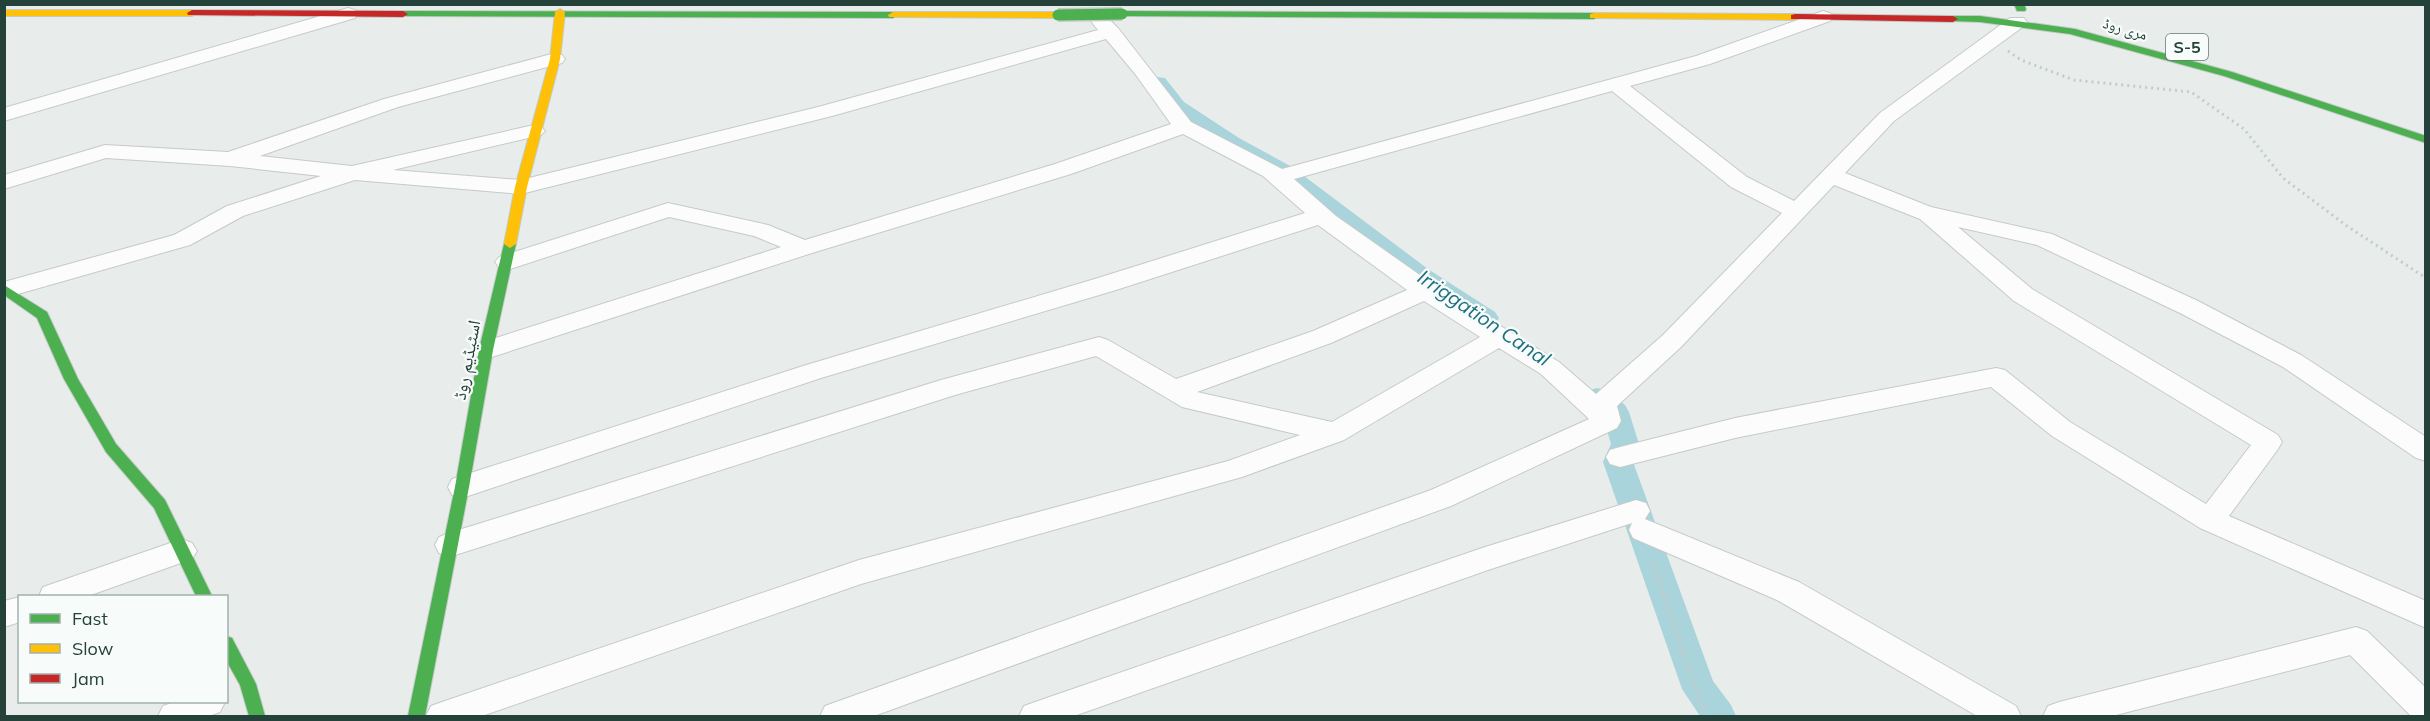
<svg xmlns="http://www.w3.org/2000/svg" width="2430" height="721" viewBox="0 0 2430 721" font-family="Mulish,'Noto Naskh Arabic',sans-serif">
<style>
.lines{fill:none;stroke-linecap:round;stroke-linejoin:round}
.canal{fill:#a9d4db;fill-rule:evenodd}
.street-casing{stroke:#c5cac8;stroke-width:2}
.fast-casing{stroke:#c3cbc8;stroke-width:2}
.slow-casing{stroke:#c3cbc8;stroke-width:2}
.jam-casing{stroke:#c3cbc8;stroke-width:2}
.path-far1{stroke:#c3ccca;stroke-width:3;stroke-dasharray:2 4;stroke-linecap:butt}
.path{stroke:#c3ccca;stroke-width:4.5;stroke-dasharray:3 5;stroke-linecap:butt}
.street{fill:#fcfcfc;fill-rule:evenodd}
.fast{fill:#4caf50;fill-rule:evenodd}
.slow{fill:#ffc107;fill-rule:evenodd}
.jam{fill:#c62828;fill-rule:evenodd}
.fast-bridge-casing{stroke:#c3ccc9;stroke-width:14;stroke-linecap:butt}
.fast-bridge{stroke:#4caf50;stroke-width:11}
.labels{text-anchor:middle;stroke-width:4.5;stroke-linejoin:round;paint-order:stroke}
.far-street-label{font-size:15px;fill:#24423a;stroke:#f7fbf9}
.shield{fill:#f7fbf9;stroke:#637a73;stroke-width:1.5}
.shield-label{font-size:16px;font-weight:bold;fill:#24423a}
.street-label{font-size:18px;fill:#24423a;stroke:#f7fbf9}
.water-label{font-size:20px;font-style:italic;fill:#1c6f80;stroke:#f7fbf9}
</style>
<rect width="100%" height="100%" fill="#e8edeb"/>
<g class="lines">
<path class="canal" d="M1157 77 1165 78 1184 102 1239 138 1292 167 1428 269 1495 312 1499 318 1495 324 1486 327 1477 324 1410 281 1276 177 1223 148 1168 112 1146 83 1149 78Z
M1597 388 1607 391 1625 405 1629 412 1639 444 1633 462 1713 681 1731 705 1736 716H1700L1682 689 1603 462 1611 444 1603 417 1587 405 1583 398 1587 391Z"/>
<g class="street-casing">
<path id="street" d="M348 8 355 10 357 14 355 18 4 121V108Z
M1823 11 1830 13 1833 17 1830 21 1710 64 1630 86 1747 177 1794 201 1880 113 2010 18H2024L2027 22 2024 26 1894 121 1845 173 1931 207 2052 234 2198 301 2301 355 2426 437V461L2416 458 2283 367 2180 313 2037 245 1958 227 2032 289 2278 435 2282 442 2278 449 2229 516 2426 601V628L2200 528 2052 436 1991 387 1735 438 1620 467 1610 464 1606 457 1610 450 1620 447 1735 418 1996 368 2005 370 2070 422 2206 504 2251 445 2014 301 1920 219 1834 185 1681 347 1617 406 1621 421 1617 428 1451 506 874 716H820L825 706 836 702 1431 490 1589 419 1541 374 1499 348 1344 440 1242 477 861 584 482 716H426L431 706 442 702 859 560 1228 461 1300 435 1182 407 1096 356 955 395 449 557 439 553 435 545 439 537 449 533 941 380 1099 337 1108 340 1176 379 1313 331 1407 290 1318 225 1116 290 821 378 462 498 452 495 448 487 452 479 803 366 1098 278 1305 213 1263 176 1183 134 1071 174 812 253 495 356 486 359 477 356 473 350 477 344 781 247 754 236 669 217 507 270 499 267 495 262 499 257 668 203 768 225 805 240 1055 164 1171 124 1136 75 1106 39 832 116 521 194 355 180 243 216 190 245 4 298V282L174 235 227 206 321 176 230 166 106 158 4 189V175L105 145 228 152 384 99 555 53 562 55 565 59 562 63 398 107 260 156 352 166 534 125 541 127 545 131 541 135 393 170 521 180 818 107 1098 30 1090 20 1093 16C1107 13 1109 20 1118 28L1191 122 1282 169 1696 56ZM1612 91 1731 187 1782 213 1663 335 1596 394 1559 362 1434 285 1336 216 1294 179ZM1424 301 1480 337 1332 422 1197 392 1331 343Z
M1636 500 1646 503 1650 511 1645 519 1799 582 2016 706 2021 716H1977L1777 600 1633 538 1629 530 1632 523 1488 570 1074 716H1019L1024 706 1035 702 1482 548Z
M182 539 192 543 197 551 192 559 88 596H39L43 587Z
M20 597V622L4 627V601Z
M2356 627 2367 631 2426 688V716H2411L2350 655 2112 716H2043L2048 706 2059 702Z
M174 702H225L220 712 209 716H158L163 706Z"/>
</g>
<g class="fast-casing">
<path id="fast" d="M2014 4H2024L2026 9 2025 11H2017Z
M403 11 893 12 898 15 893 18 399 16V12Z
M1122 11 1594 13 1599 16 1594 19 1118 16V12Z
M1953 16H1980L2075 29 2232 72 2426 136V143L2224 76 2070 34 1980 22 1949 21 1948 19Z
M510 240 516 244 493 350 469 487 425 716H408L455 487 479 350 504 244Z
M4 285 47 312 78 379 116 444 165 500 212 596H196L154 508 106 452 64 379 37 318 4 295Z
M226 636 232 638 256 684 265 716H249L240 685 226 660Z"/>
</g>
<g class="slow-casing">
<path id="slow" d="M560 9 565 12 560 59 527 187 516 244 510 248 504 244 515 187 550 59 555 12Z
M4 10H192L197 13 192 16H4Z
M893 12H1058L1063 15 1058 18 889 17 888 15Z
M1594 13 1795 14 1800 17 1795 20 1590 18V14Z"/>
</g>
<g class="jam-casing">
<path id="jam" d="M192 10 403 11 408 14 403 17 188 15 187 13Z
M1795 14 1953 16 1958 19 1953 22 1791 19V15Z"/>
</g>
<path class="path-far1" d="M2008 51 2021 60 2074 80 2191 92 2244 129 2283 178 2347 226 2426 278"/>
<path class="path" d="M1653 562 1705 716"/>
<use href="#street" class="street"/>
<use href="#fast" class="fast"/>
<use href="#slow" class="slow"/>
<use href="#jam" class="jam"/>
<g class="fast-bridge-casing">
<path id="fast-bridge" d="M1058 15 1122 14"/>
</g>
<use href="#fast-bridge" class="fast-bridge"/>
</g>
<g class="labels">
<g class="far-street-label">
<text transform="translate(2125 29) rotate(16)" y="5">مری روڈ</text>
</g>
<rect class="shield" x="2166" y="34" width="42" height="26" rx="4.5"/>
<g class="shield-label">
<text x="2187" y="53">S-5</text>
</g>
<g class="street-label">
<text transform="translate(467 360) rotate(-79)" y="6">اسٹیڈیم روڈ</text>
</g>
<g class="water-label">
<text transform="translate(1484 318) rotate(34)" y="7">Irriggation Canal</text>
</g>
</g>
<rect width="2430" height="721" fill="none" stroke="#24423a" stroke-width="12"/>
<rect x="18" y="595" width="210" height="108" fill="#f7fbf9" stroke="#a3b1ad" stroke-width="1.5"/>
<rect x="30" y="614" width="30" height="9" fill="#4caf50" stroke="#a3b1ad" stroke-width="1.5"/>
<text x="72" y="625" font-size="18" fill="#24423a">Fast</text>
<rect x="30" y="644" width="30" height="9" fill="#ffc107" stroke="#a3b1ad" stroke-width="1.5"/>
<text x="72" y="655" font-size="18" fill="#24423a">Slow</text>
<rect x="30" y="674" width="30" height="9" fill="#c62828" stroke="#a3b1ad" stroke-width="1.5"/>
<text x="72" y="685" font-size="18" fill="#24423a">Jam</text>
</svg>
